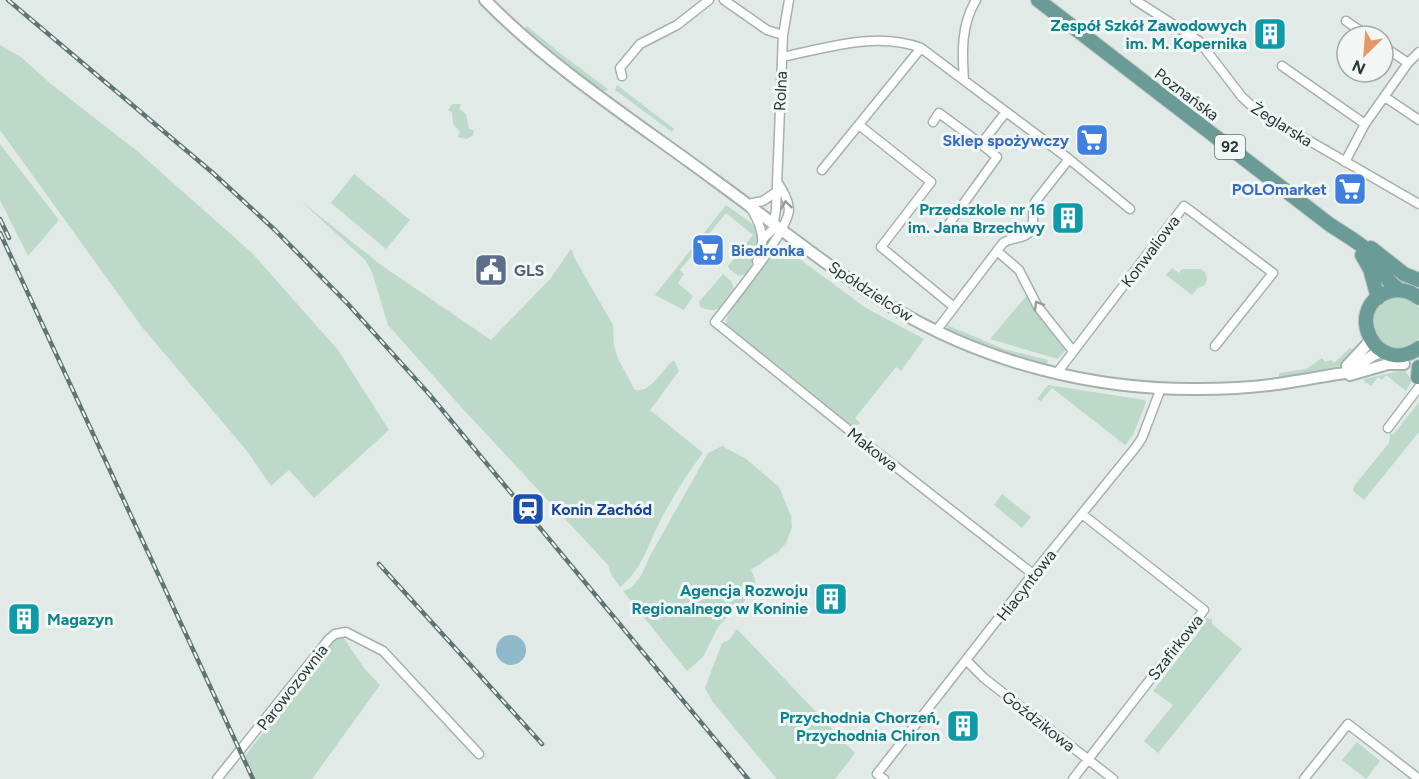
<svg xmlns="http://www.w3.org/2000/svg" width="1419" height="779" viewBox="0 0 1419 779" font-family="Figtree,sans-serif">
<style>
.green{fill:#bcd9c9}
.water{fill:#8fb8ca}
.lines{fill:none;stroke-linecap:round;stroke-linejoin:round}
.minor-casing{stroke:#a5b1af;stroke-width:11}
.tertiary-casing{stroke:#a5b1af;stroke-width:14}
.primary-casing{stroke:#bdc4c3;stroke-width:16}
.minor{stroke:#fff;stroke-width:8}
.tertiary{stroke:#fff;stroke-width:10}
.primary{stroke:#6a9b96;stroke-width:14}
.rail-casing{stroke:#5e7572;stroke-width:4.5}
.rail{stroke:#f2f7f5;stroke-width:2;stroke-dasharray:7;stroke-linecap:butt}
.oneway{stroke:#929c9b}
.labels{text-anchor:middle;stroke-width:6;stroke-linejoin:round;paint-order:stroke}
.shield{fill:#f2f7f5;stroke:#627270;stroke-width:1.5}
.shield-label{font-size:15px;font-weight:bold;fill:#243937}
.culture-label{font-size:16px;font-weight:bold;fill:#0d838f;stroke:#f2f7f5;text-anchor:end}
.street-label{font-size:16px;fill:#243937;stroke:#f2f7f5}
.shop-label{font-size:16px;font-weight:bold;fill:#366cbe;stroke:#f2f7f5;text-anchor:end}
.service-label{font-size:16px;font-weight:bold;fill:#4e5e75;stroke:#f2f7f5;text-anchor:start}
.transit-label{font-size:16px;font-weight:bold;fill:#164399;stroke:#f2f7f5;text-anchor:start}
</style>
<rect width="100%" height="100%" fill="#e2eae8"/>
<path class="green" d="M527 26 561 54 608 89 607 91H601L525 29Z
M0 45 21 57 51 84 137 151 252 253 338 350 389 430 314 498 289 470 271 486 247 451 142 327 0 130Z
M617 85 674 129 672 132 615 90Z
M452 104H461L459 109 466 114 469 129 474 130 473 135 467 139 457 137 460 132 453 124 452 112 448 110Z
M0 144 59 220 28 256 0 200Z
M354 174 410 220 386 249 331 203Z
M302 202 381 265 491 340 550 279 571 249 575 259 613 325 614 346 618 359 635 390C654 392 660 370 674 360L679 371 650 410 703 453C689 471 676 492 665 512 650 537 644 569 620 587L611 574 608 565 462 408 388 325 372 272 365 260Z
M726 205C735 212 746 218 754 226 767 239 755 262 745 274L739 276 729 269 728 266 753 235 726 213 680 270 684 274 678 283 693 296 684 310 655 295Z
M782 246 866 308 924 339 901 371 896 367 855 418 860 423 857 425H850L731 329 726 324 728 312 772 252 777 247 779 249Z
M1172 268 1179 273 1182 269H1201L1205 272 1207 279 1205 285 1198 288 1192 295 1166 275Z
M723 274 732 282 734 290C723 304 720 316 700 307L699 302Z
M1028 294 1067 348 1058 359 990 339Z
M1395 298 1408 299 1419 308V338C1388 373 1348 310 1395 298Z
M947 325 1004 349 1048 360 1047 365C1013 357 981 345 949 332Z
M1350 348 1358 352 1344 365 1279 378V373L1306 369 1322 358 1325 362 1331 360 1334 363Z
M1404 370 1412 380 1406 391 1386 375 1382 380 1378 377 1371 386 1364 381V379Z
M1048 385 1145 400 1146 403 1133 435 1125 445 1052 388 1041 401 1037 399Z
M1419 402V432L1364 500 1353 491 1354 486 1389 443 1390 433 1393 435Z
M722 446 745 458 779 487 791 516 792 527 786 543 779 551 751 570 755 580 756 586 754 590 747 596 742 606 729 615 718 627 703 657 687 671 623 591 631 588 641 576 650 556 708 453Z
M1002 494 1031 517 1022 528 994 505Z
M1206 618 1212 619V624L1242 649 1158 753 1144 741 1173 705 1153 691 1201 629 1199 626 1201 620Z
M737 629 855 753 835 779H777L712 701 705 688 722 643 729 640Z
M343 637 364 668 380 685 312 779H256L245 756 335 640Z
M1357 742 1380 761 1366 779 1342 760Z"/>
<path class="water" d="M496 650a15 15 0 1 1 30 0a15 15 0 1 1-30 0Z"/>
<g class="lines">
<g class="minor-casing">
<path id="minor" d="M724 0 767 30 783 35
M1135 0 1199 41 1242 97 1256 110 1419 204
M1346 21 1368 36
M1383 46 1408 63
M782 57C826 48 877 31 921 48L1069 159 1130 209
M1282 66 1365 124
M622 76 620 68 640 44 677 25 709 0
M964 80C962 52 961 25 976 0
M1385 97 1419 120
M933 122 939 113 981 144
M859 125 931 182 881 247 954 307
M1345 162 1365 124 1408 63 1419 52
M822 170 921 48
M778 183C783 191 788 199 789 209 789 231 731 301 715 322L850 431 1033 574
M946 228 997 157 981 144 1006 112
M763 239 773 229 776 209 783 35 789 0
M997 251 1019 270 1038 307 1073 351
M757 261C768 240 760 222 748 204L763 201 776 192
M936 331 1003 243C1010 238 1019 239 1026 235 1037 228 1031 212 1035 202L1069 159
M1057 373 1184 206 1273 273 1215 346
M1388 428 1419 387
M967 661 984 678 1113 779
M217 779 329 639 335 634 346 632 383 651 479 754
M884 779 877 774 1033 574 1136 447 1142 438 1161 388
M1073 779 1204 610 1082 514
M1304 779 1348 724 1419 779"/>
</g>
<g class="tertiary-casing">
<path id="tertiary" d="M485 0C553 69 636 122 713 179 774 223 833 272 897 310 987 363 1094 390 1198 389 1231 389 1264 387 1296 381 1312 379 1328 375 1345 373 1360 369 1367 354 1383 352
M1347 366 1371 340
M1350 375 1388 364H1404"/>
</g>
<g class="primary-casing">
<path id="primary" d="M1038 0 1329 224C1342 233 1358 241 1369 252 1381 265 1384 281 1400 290
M1371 248 1404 274 1419 280
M1362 255 1370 269 1378 298
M1419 298C1410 291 1399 288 1388 292 1342 308 1376 378 1419 348
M1418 377 1419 367"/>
</g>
<use href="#minor" class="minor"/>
<use href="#tertiary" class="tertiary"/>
<use href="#primary" class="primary"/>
<g class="rail-casing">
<path id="rail" d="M8 0 213 173 275 230 347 303 429 394 748 779
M0 219 9 238
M0 233 253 779
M379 564 542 744"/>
</g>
<use href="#rail" class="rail"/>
</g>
<defs><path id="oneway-chevron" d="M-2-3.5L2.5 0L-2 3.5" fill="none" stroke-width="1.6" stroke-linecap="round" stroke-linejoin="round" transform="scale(1.5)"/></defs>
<g class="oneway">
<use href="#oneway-chevron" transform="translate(786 205) rotate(-97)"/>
<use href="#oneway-chevron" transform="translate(1038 305) rotate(-121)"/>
</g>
<defs>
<g id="building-square" transform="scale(1.725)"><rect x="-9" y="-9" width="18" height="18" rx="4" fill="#0f9aa8" stroke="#f2f7f5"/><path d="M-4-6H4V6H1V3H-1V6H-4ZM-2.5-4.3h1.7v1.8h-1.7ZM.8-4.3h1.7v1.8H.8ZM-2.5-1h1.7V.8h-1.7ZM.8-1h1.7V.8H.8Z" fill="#fff"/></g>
<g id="supermarket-square" transform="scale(1.725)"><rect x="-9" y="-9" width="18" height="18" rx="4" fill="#3f7fe0" stroke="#f2f7f5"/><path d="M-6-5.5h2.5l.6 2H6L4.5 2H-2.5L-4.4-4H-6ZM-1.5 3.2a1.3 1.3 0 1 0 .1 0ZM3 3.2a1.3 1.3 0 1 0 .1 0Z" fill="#fff"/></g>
<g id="civic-square" transform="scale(1.725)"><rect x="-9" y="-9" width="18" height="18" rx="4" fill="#5c6f8a" stroke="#f2f7f5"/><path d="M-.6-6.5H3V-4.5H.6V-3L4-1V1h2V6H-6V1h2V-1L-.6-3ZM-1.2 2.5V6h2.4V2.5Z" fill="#fff"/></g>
<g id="station-square" transform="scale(1.725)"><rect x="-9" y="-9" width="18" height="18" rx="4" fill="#1a4fb4" stroke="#f2f7f5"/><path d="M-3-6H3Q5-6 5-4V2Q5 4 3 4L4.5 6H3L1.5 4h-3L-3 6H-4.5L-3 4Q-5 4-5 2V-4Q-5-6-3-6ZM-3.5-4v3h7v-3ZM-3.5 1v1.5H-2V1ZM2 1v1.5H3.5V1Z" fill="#fff"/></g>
</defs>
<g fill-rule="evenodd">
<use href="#building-square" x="1270" y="34"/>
<use href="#supermarket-square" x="1092" y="140"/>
<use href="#supermarket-square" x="1350" y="189"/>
<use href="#building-square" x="1068" y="218"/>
<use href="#supermarket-square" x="708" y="250"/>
<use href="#civic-square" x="491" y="270"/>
<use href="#station-square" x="528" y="509"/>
<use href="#building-square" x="831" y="599"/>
<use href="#building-square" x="24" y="619"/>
<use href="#building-square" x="963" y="726"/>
</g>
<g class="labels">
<rect class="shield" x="1215" y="135" width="30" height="24" rx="4.5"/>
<g class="shield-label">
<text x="1230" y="152">92</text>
</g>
<g class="culture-label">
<text x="1247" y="31">Zespół Szkół Zawodowych<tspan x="1247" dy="18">im. M. Kopernika</tspan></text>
<text x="1045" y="215">Przedszkole nr 16<tspan x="1045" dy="18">im. Jana Brzechwy</tspan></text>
<text x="808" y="596">Agencja Rozwoju<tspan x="808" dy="18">Regionalnego w Koninie</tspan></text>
<text x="47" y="625" text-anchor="start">Magazyn</text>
<text x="940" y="723">Przychodnia Chorzeń,<tspan x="940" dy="18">Przychodnia Chiron</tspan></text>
</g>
<g class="street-label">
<text transform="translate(780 91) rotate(-87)" y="6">Rolna</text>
<text transform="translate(1187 94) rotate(37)" y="6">Poznańska</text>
<text transform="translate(1282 124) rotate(32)" y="6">Żeglarska</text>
<text transform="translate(1150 251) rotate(-53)" y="6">Konwaliowa</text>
<text transform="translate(871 291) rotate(33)" y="6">Spółdzielców</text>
<text transform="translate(873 449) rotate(38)" y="6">Makowa</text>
<text transform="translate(1026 585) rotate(-52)" y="6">Hiacyntowa</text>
<text transform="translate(1175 647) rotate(-52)" y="6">Szafirkowa</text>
<text transform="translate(292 687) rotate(-52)" y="6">Parowozownia</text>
<text transform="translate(1039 721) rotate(38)" y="6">Goździkowa</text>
</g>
<g class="shop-label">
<text x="1069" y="146">Sklep spożywczy</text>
<text x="1327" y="195">POLOmarket</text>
<text x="731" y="256" text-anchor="start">Biedronka</text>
</g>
<g class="service-label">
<text x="514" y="276">GLS</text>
</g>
<g class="transit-label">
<text x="551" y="515">Konin Zachód</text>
</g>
</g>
<g transform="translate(1365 54) rotate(205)"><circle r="28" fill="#f2f7f5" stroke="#a0aba9" stroke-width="1.5"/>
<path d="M0-4.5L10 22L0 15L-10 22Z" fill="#e49866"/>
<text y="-9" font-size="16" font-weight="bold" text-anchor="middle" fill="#243937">N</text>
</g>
</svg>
